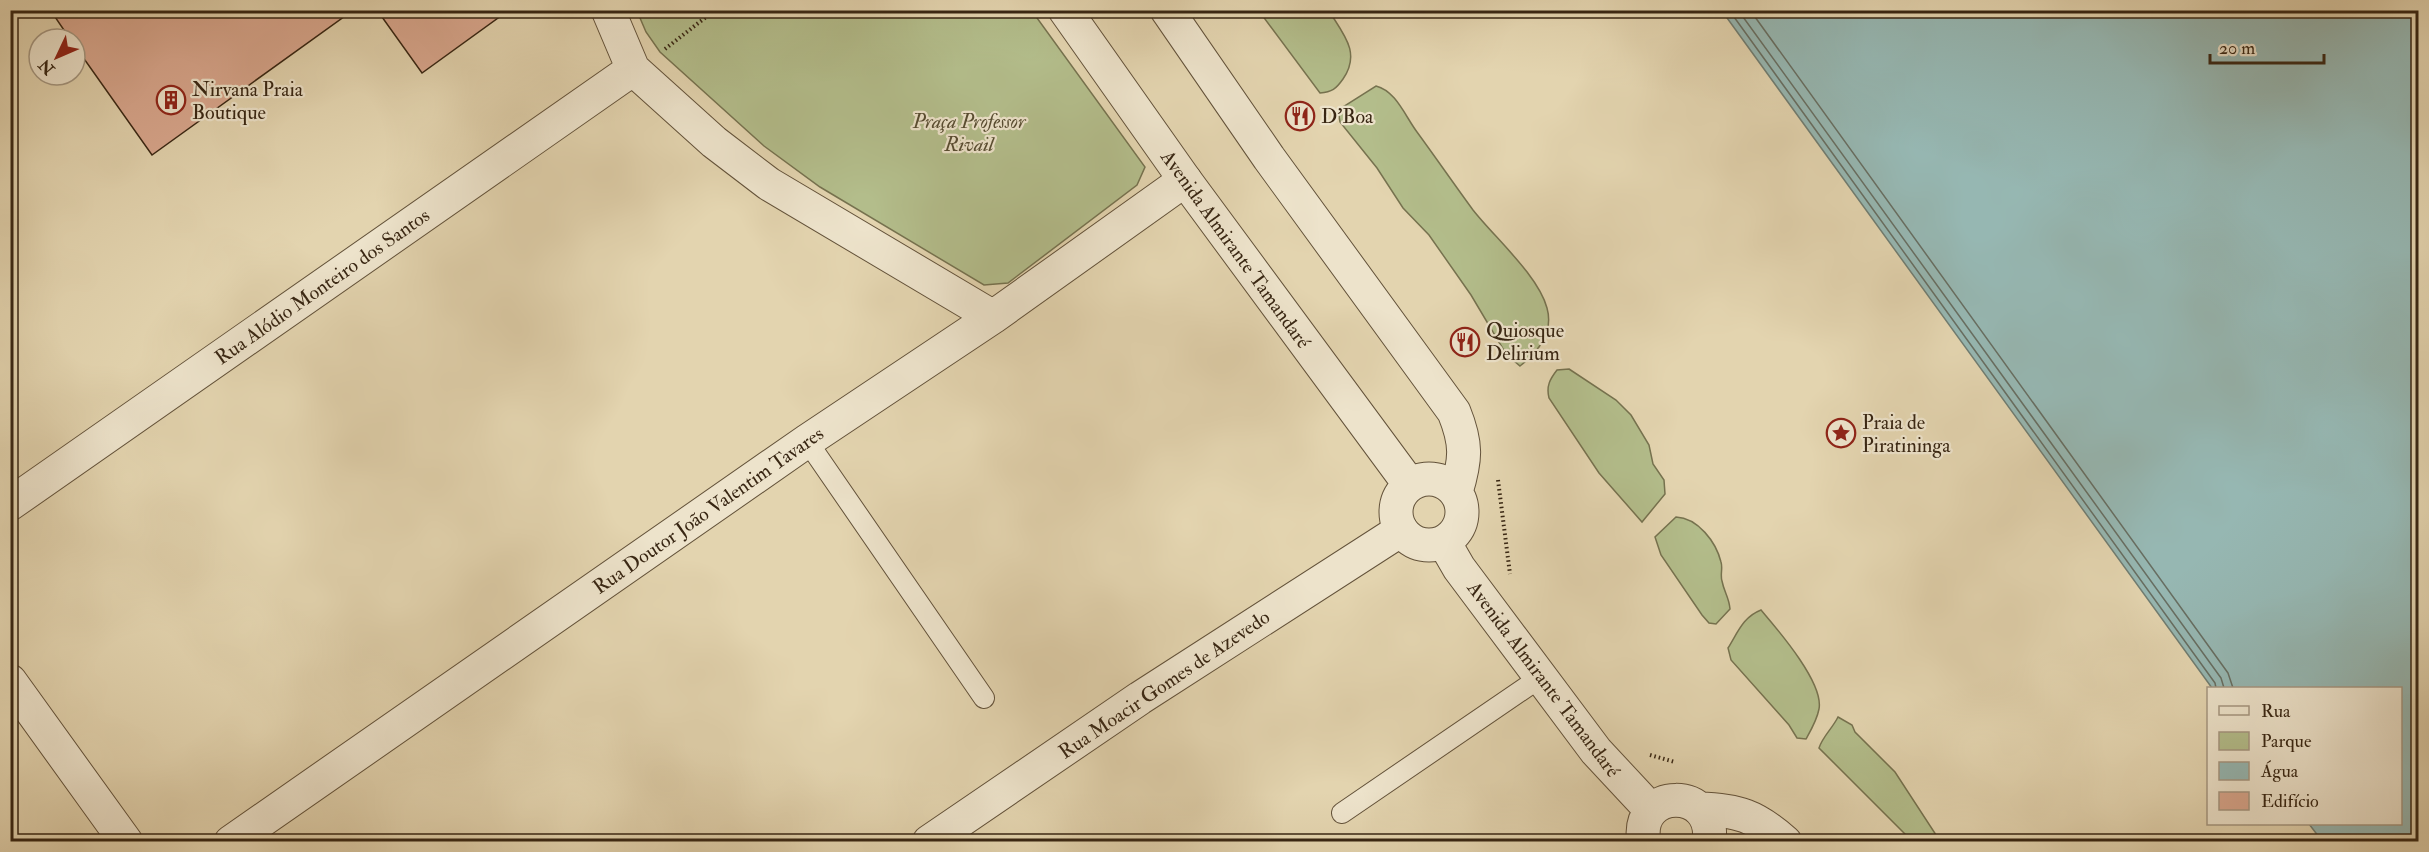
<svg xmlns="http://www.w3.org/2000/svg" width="2429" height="852" viewBox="0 0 2429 852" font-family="'IM FELL Double Pica',serif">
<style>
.green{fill:#b3bd8b;stroke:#76724f;stroke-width:1.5}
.water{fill:#96b7b2;stroke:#707d72;stroke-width:1.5}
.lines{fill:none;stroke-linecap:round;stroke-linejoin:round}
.shore{stroke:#676e62;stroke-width:1.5}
.building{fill:#d9a78e;stroke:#382613;stroke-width:1.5}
.service-casing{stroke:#63523a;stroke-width:22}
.minor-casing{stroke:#63523a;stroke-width:35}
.tertiary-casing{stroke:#63523a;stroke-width:35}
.path{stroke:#382613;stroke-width:4;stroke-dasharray:1.5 3;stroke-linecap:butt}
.service{stroke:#ede3cb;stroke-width:20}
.minor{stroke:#ede3cb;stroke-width:33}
.tertiary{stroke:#ede3cb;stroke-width:33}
.labels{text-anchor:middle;stroke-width:4.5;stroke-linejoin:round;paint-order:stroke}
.poi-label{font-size:20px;fill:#382613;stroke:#ede3cb;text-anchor:start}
.park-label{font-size:20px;font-style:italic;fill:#574c31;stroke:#ede3cb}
.street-label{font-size:20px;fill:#382613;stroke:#ede3cb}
</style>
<rect width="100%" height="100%" fill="#e3d4af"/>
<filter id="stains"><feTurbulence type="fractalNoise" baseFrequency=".00333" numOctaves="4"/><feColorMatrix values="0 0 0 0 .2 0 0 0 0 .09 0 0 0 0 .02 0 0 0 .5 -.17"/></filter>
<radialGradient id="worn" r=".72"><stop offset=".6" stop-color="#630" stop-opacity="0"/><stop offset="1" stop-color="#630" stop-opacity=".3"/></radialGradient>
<path class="green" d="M637 11H1032L1145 167 1137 185 1008 283 984 285 820 187 764 146 660 52 646 32Z
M1259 11H1329C1344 35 1361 53 1343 79 1336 89 1332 92 1320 93Z
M1376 86C1396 91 1405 116 1417 132 1436 158 1454 184 1473 210 1494 237 1538 275 1547 308 1554 333 1538 352 1520 366L1506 354 1471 295 1429 235 1403 208 1377 168 1340 122 1338 110Z
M1569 369 1616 400 1631 415 1649 445 1653 464 1664 480 1665 494 1642 522 1599 473 1549 398C1546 386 1550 379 1557 370Z
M1676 517C1698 518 1716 542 1721 562 1723 568 1720 575 1722 581 1724 592 1729 597 1730 609L1716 624 1709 623 1702 615 1661 555 1655 537Z
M1761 610C1778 630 1824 683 1819 709 1817 720 1811 730 1806 739L1797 738 1789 725 1731 660 1728 648C1738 632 1743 617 1761 610Z
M1838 717 1852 725 1855 732 1895 772 1940 841H1912L1819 748C1823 736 1832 729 1838 717Z"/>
<path class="water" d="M1722 11H2418V841H2322L2309 824H2400V688H2212Z"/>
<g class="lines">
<path class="shore" d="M1729 10 2215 683 2216 688
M1738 10 2221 678 2224 688
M1750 10 2228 673 2233 688"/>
</g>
<path class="building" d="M58 10H341L345 16 152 155 75 46V39H70L53 14Z
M377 10H509L422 73Z"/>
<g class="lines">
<g class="service-casing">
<path id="service" d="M807 441 984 698
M1342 813 1541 677"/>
</g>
<g class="minor-casing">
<path id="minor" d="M608 10 633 69 714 142 769 184 993 317
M10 504 633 69
M231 842 807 441 993 317 1185 180
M929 842 1140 698 1401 530"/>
</g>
<g class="tertiary-casing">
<path id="tertiary" d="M1065 10 1185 180 1410 485
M1167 10 1269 158 1454 412C1467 444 1466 459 1456 492
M1396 512a33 33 0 1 1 66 0a33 33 0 1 1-66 0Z
M1444 542 1459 568 1596 751 1651 810
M10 681 126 842
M1699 809C1738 810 1756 816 1785 842
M1644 842C1634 787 1717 786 1709 842"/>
</g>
<path class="path" d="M665 49 715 10
M1498 480 1510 574
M1650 755 1675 762"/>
<use href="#service" class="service"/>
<use href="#minor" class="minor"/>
<use href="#tertiary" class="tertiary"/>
</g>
<defs>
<g id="building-ring" transform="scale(1.5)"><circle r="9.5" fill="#ede3cb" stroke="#8f2418" stroke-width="1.5"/><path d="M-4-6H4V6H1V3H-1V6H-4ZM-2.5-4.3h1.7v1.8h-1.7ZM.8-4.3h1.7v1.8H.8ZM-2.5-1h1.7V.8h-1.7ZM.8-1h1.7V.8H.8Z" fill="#8f2418"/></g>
<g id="restaurant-ring" transform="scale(1.5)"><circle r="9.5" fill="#ede3cb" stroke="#8f2418" stroke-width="1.5"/><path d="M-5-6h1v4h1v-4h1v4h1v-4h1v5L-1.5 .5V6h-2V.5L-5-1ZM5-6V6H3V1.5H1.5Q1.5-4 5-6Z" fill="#8f2418"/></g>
<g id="sight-ring" transform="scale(1.5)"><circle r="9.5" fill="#ede3cb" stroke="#8f2418" stroke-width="1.5"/><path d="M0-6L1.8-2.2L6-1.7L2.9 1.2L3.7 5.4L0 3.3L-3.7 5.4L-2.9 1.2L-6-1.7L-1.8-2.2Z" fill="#8f2418"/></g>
</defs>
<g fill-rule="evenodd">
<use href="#building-ring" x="171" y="100"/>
<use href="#restaurant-ring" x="1300" y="116"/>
<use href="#restaurant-ring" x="1465" y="342"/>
<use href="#sight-ring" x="1841" y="433"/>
</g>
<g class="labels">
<g class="poi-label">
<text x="192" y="96">Nirvana Praia<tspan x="192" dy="23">Boutique</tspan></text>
<text x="1321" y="123">D'Boa</text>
<text x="1486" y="337">Quiosque<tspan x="1486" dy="23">Delirium</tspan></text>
<text x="1862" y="429">Praia de<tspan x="1862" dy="23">Piratininga</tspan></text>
</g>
<g class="park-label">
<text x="969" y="128">Praça Professor<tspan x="969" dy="23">Rivail</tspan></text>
</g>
<g class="street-label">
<text transform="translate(1236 249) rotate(54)" y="7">Avenida Almirante Tamandaré</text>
<text transform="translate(322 286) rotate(-35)" y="7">Rua Alódio Monteiro dos Santos</text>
<text transform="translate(708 510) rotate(-35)" y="7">Rua Doutor João Valentim Tavares</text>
<text transform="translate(1544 679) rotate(53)" y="7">Avenida Almirante Tamandaré</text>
<text transform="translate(1164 684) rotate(-34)" y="7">Rua Moacir Gomes de Azevedo</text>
</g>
</g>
<rect width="2429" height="852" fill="none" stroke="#e3d4af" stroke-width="36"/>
<rect x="12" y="12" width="2405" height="828" fill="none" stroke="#382613" stroke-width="3"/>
<rect x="18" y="18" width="2393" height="816" fill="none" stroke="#382613" stroke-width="1.5"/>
<rect x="2207" y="687" width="195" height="138" fill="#ede3cb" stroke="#a59781" stroke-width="1.5"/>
<rect x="2219" y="706" width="30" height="9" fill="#ede3cb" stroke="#a59781" stroke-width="1.5"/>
<text x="2261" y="717" font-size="18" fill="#382613">Rua</text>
<rect x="2219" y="732" width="30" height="18" fill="#b3bd8b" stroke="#a59781" stroke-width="1.5"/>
<text x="2261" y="747" font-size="18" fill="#382613">Parque</text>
<rect x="2219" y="762" width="30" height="18" fill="#96b7b2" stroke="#a59781" stroke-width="1.5"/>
<text x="2261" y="777" font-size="18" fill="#382613">Água</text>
<rect x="2219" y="792" width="30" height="18" fill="#d9a78e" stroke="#a59781" stroke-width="1.5"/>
<text x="2261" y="807" font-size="18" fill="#382613">Edifício</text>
<g transform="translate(57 57) rotate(226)"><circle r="28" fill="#ede3cb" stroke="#a59781" stroke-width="1.5"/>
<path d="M0-4.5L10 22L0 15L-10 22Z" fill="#8f2418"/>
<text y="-9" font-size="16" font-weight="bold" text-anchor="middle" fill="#382613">N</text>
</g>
<path d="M2210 54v9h114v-9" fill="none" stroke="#382613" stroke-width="3"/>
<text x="2219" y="54" font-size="18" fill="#382613" stroke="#ede3cb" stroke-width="4.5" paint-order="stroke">20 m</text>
<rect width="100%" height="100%" filter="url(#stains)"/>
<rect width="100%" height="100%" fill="url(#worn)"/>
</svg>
